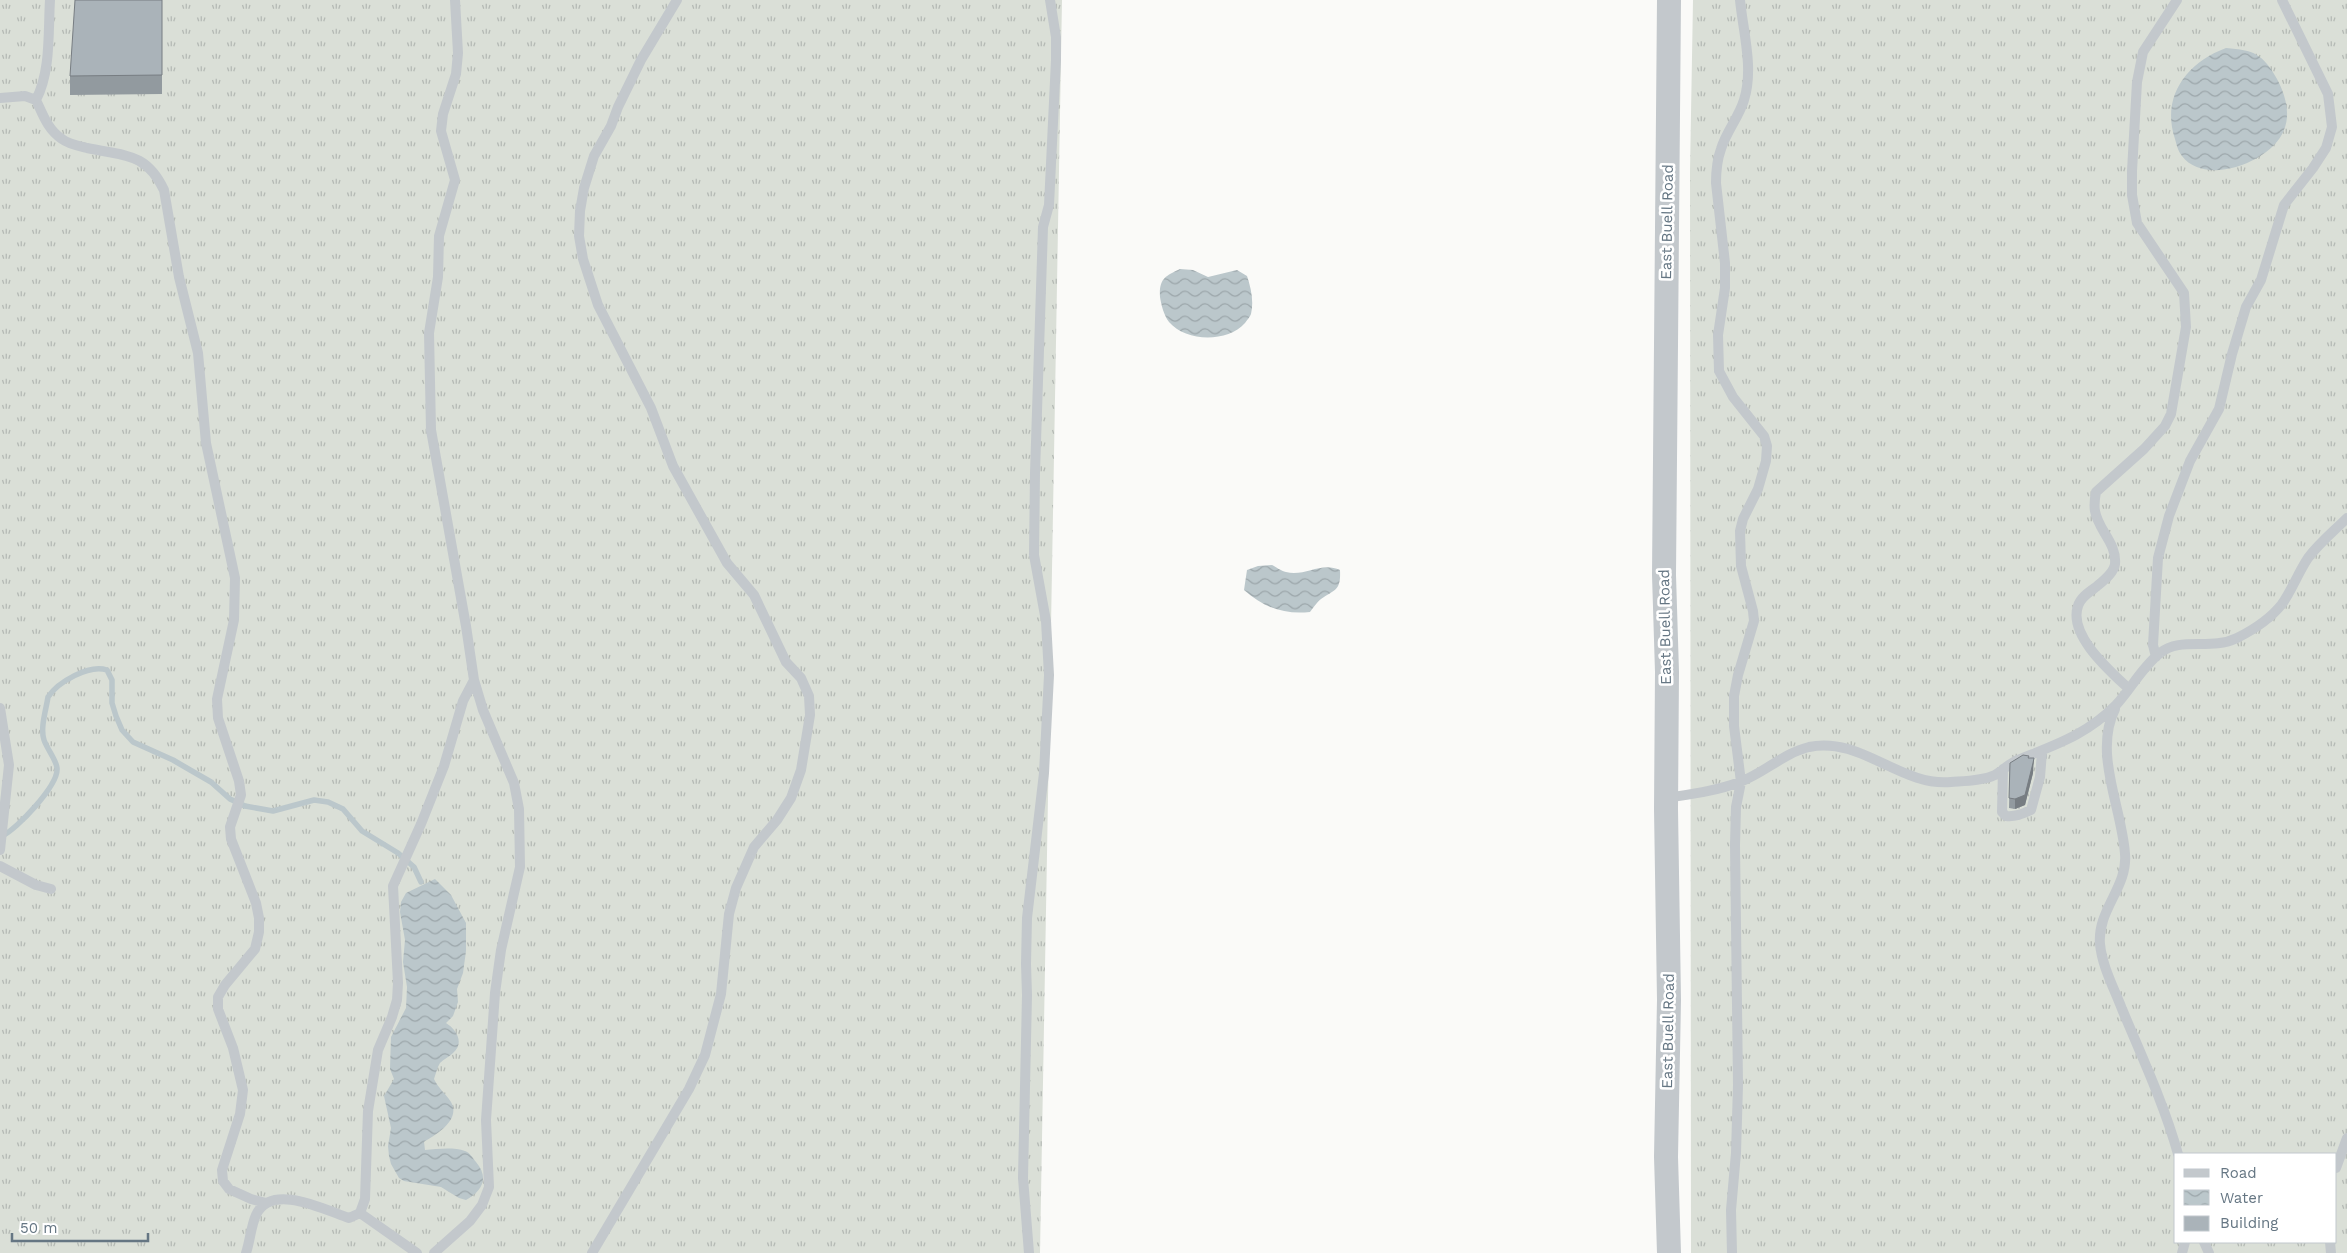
<svg xmlns="http://www.w3.org/2000/svg" width="2347" height="1253" viewBox="0 0 2347 1253" font-family="'Work Sans',sans-serif">
<style>
.grass{fill:url(#grass-tufts);fill-rule:evenodd}
.water{fill:url(#water-waves)}
.lines{fill:none;stroke-linecap:round;stroke-linejoin:round}
.stream{stroke:#bbc7cb;stroke-width:5.5}
.service{stroke:#c3c8cc;stroke-width:10}
.tertiary{stroke:#c3c8cc;stroke-width:24}
.wall{fill:#929a9f}
.shaded-wall{fill:#777d82}
.building{fill:#aab3b9;stroke:#777d82}
.labels{text-anchor:middle;stroke-width:5;stroke-linejoin:round;paint-order:stroke}
.street-label{font-size:15px;fill:#657683;stroke:#fff}
</style>
<defs>
<pattern id="grass-tufts" width="24" height="20" patternUnits="userSpaceOnUse" patternTransform="scale(1.25)"><rect width="24" height="20" fill="#dadfd7"/><path d="M3 7l-1-3M5 7V3M7 7l1-3M15 17l-1-3M17 17v-4M19 17l1-3" fill="none" stroke="#b4b9b4"/></pattern>
<pattern id="water-waves" width="16" height="10" patternUnits="userSpaceOnUse" patternTransform="scale(1.25)"><rect width="16" height="10" fill="#bbc7cb"/><path d="M0 5q4-4 8 0t8 0" fill="none" stroke="#9ca6aa"/></pattern>
</defs>
<rect width="100%" height="100%" fill="#fafaf8"/>
<path class="grass" d="M0 0H1062L1040 1253H0Z
M1693 0H2347V1253H1691L1690 171ZM2176 1154H2336V1242H2176Z"/>
<path class="water" d="M2226 48C2254 50 2263 54 2277 79 2285 94 2291 113 2284 130 2272 162 2205 187 2182 156 2178 151 2177 146 2175 139 2161 97 2186 63 2226 48Z
M1180 269 1193 270 1208 277 1237 270 1247 276C1251 288 1254 301 1251 314 1250 317 1247 320 1245 323 1227 343 1186 342 1169 322 1164 316 1161 304 1160 297 1159 279 1165 276 1180 269Z
M1272 565C1276 567 1281 571 1286 572 1305 577 1321 561 1340 570 1341 591 1335 589 1321 599 1317 602 1313 608 1310 612 1284 615 1263 607 1244 590L1247 570 1258 566Z
M435 879 451 895 466 923V951L463 973 457 989 458 1002 453 1016 446 1023C456 1029 465 1043 453 1053 449 1057 444 1059 440 1063 437 1068 436 1073 434 1079 438 1088 446 1094 451 1102 461 1120 437 1134 424 1142L425 1150C437 1149 454 1147 465 1151 470 1153 472 1157 476 1162 489 1177 483 1191 466 1200L459 1198 441 1187 404 1181 399 1178 391 1164 389 1156 388 1146 391 1128 384 1096 394 1079 390 1069 391 1037 406 1008 407 987 403 962 405 940 400 912 401 902 406 893Z"/>
<g class="lines">
<path class="stream" d="M2 836C16 830 59 785 57 768 56 759 47 749 44 740 40 728 46 710 48 697 58 682 89 664 107 670L112 680V703L116 716 122 730 133 742 173 760 211 782 230 799 245 806 273 811 314 800 328 802 343 809 362 831 398 853 414 867 421 882"/>
<path class="service" d="M0 98 25 96 36 100C43 115 48 130 62 139 68 144 79 146 87 148 124 156 146 152 164 190L179 277 198 353 206 443 235 578 234 620 217 699 218 718 239 781 241 795 230 827 231 839 256 903 259 918V932L255 949 225 985 218 997V1009L233 1048 243 1090 240 1114 222 1170 223 1181 229 1189 251 1199 266 1203
M36 100C51 71 48 33 50 0
M2156 657 2153 645 2158 558 2169 516 2190 461 2219 409 2232 354 2246 307 2261 280 2284 205 2313 168 2326 148 2332 127 2328 94 2282 0
M2128 688C2110 671 2068 635 2078 606 2080 598 2089 592 2096 587 2103 581 2114 573 2115 564 2117 543 2098 530 2095 511 2094 505 2095 497 2096 492L2144 449 2165 426 2171 414 2186 327 2184 293 2137 223 2132 195V171L2137 82 2143 52 2177 0
M0 708 9 765 0 850
M2115 709C2093 753 2122 808 2125 854 2128 887 2097 910 2100 944 2102 966 2114 988 2122 1009 2142 1057 2164 1104 2178 1154
M2003 769 2002 812 2006 816C2015 817 2022 814 2031 810L2040 777 2042 752
M1666 798C1691 794 1716 791 1740 782 1764 773 1784 753 1809 747 1861 736 1901 787 1951 782 1965 781 1982 781 1995 775 2003 770 2010 763 2018 760 2057 744 2086 735 2116 705 2131 689 2142 667 2160 653 2181 636 2210 651 2237 638 2253 630 2271 618 2282 604 2292 590 2298 573 2308 558 2319 543 2334 531 2347 518
M0 866 36 885 51 889
M2336 1168 2347 1138
M2204 1242 2209 1253
M2330 1242 2331 1253
M246 1253C250 1241 251 1226 256 1215 271 1182 325 1210 349 1218L360 1213
M417 1253 360 1213 365 1199 368 1111 378 1050 392 1017 397 1000 398 983 393 886 421 824 444 766 463 701 474 680
M434 1253 470 1221 482 1205 489 1187 486 1120 495 993 501 950 520 867 519 809 514 783 483 710 474 680 466 626 431 430 429 333 438 277 439 236 455 180 441 131 443 114 456 74 458 53 455 0
M592 1253 689 1089 705 1055 721 994 729 914 736 888 754 847 777 820 791 798 801 770 810 715 809 696 801 678 786 662 754 595 727 563 673 466 651 408 598 305 583 259 579 236 580 211 584 188 594 156 611 126 618 107 641 60 677 0
M1029 1253 1023 1178 1027 995 1026 964 1027 918 1044 773 1049 675 1046 621 1034 555 1035 473 1043 227 1049 205 1056 60V37L1050 0
M1732 1253 1731 1210 1736 1153 1738 1085 1735 845 1736 807 1741 782 1734 726V696L1738 675 1754 621 1753 611 1741 566 1740 531 1743 519 1758 489 1766 461 1767 446 1764 436 1733 397 1719 371 1718 335 1725 288V263L1716 183C1716 172 1717 160 1721 149 1726 132 1739 117 1744 100 1754 69 1743 31 1740 0
M2182 1253 2185 1242"/>
<path class="tertiary" d="M1669 0 1664 575 1667 672 1666 809 1669 1000 1666 1157 1669 1253"/>
</g>
<path class="wall" d="M162 0V94L70 95V76Z
M2028 758 2033 773 2025 805 2015 809 2009 808 2010 763Z"/>
<path class="shaded-wall" d="M2034 758 2033 773 2025 805 2015 809V799Z"/>
<path class="building" d="M75 0H162V75L70 76Z
M2023 755 2029 756 2028 758H2034L2033 763 2025 795 2015 799 2009 798 2010 763Z"/>
<g class="labels">
<g class="street-label">
<text transform="translate(1667 222) rotate(-89)" y="5">East Buell Road</text>
<text transform="translate(1665 627) rotate(-91)" y="5">East Buell Road</text>
<text transform="translate(1668 1031) rotate(-89)" y="5">East Buell Road</text>
</g>
</g>
<rect x="2174" y="1153" width="162" height="90" fill="#ffffff" stroke="#c1c8cd"/>
<rect x="2184" y="1169" width="25" height="8" fill="#c3c8cc" stroke="#c1c8cd"/>
<text x="2220" y="1178" font-size="15" fill="#657683">Road</text>
<rect x="2184" y="1190" width="25" height="15" fill="url(#water-waves)" stroke="#c1c8cd"/>
<text x="2220" y="1203" font-size="15" fill="#657683">Water</text>
<rect x="2184" y="1216" width="25" height="15" fill="#aab3b9" stroke="#c1c8cd"/>
<text x="2220" y="1228" font-size="15" fill="#657683">Building</text>
<path d="M12 1233v8h136v-8" fill="none" stroke="#657683" stroke-width="2.5"/>
<text x="20" y="1233" font-size="15" fill="#657683" stroke="#ffffff" stroke-width="4" paint-order="stroke">50 m</text>
</svg>
